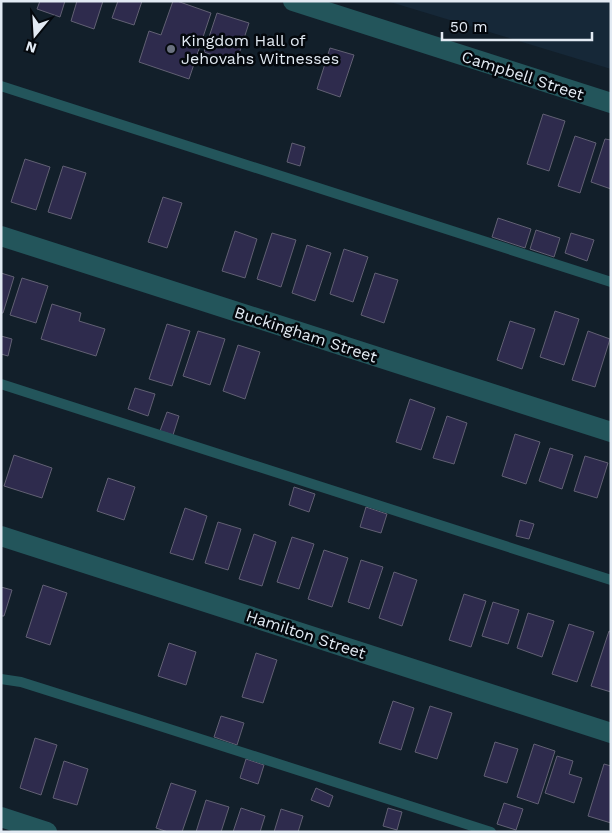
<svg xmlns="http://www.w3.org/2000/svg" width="612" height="833" viewBox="0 0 612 833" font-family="'Work Sans',sans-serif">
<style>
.built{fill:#162838}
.building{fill:#2e2b4d;stroke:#616073}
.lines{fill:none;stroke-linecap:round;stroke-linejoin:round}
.lane{stroke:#23555b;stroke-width:10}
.street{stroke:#23555b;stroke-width:20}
.worship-dot{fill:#6b7280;stroke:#04080d;stroke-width:2}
.labels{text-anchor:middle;stroke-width:5;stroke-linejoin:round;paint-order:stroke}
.poi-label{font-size:16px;fill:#e2eaf3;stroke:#04080d;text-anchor:start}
.street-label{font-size:16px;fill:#e2eaf3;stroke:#04080d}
</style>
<rect width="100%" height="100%" fill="#121f2a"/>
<path class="built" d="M387 1H611V69Z"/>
<path class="building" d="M40 1H65L60 17 37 9Z
M77 1H103L94 29 71 21Z
M118 1H142L134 25 112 18Z
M173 1H177L211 13 189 79 139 62 149 31 161 35Z
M217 13 249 23 236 63 204 52Z
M330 48 354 55 340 97 317 89Z
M543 114 565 121 549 171 527 164Z
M575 136 596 143 580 193 558 186Z
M605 139 611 140V189L591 182Z
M292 143 305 147 300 166 287 162Z
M25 159 50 167 36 210 11 202Z
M63 166 86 173 71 219 48 212Z
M163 197 182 203 167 248 148 242Z
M498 218 531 229 525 248 492 237Z
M536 230 560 238 554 257 530 249Z
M235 231 257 239 245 278 222 271Z
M272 233 296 240 281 287 257 279Z
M571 233 594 240 587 261 565 253Z
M307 245 331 253 315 301 292 293Z
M344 249 368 257 353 302 330 294Z
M1 273 14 277 3 313H1Z
M375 273 398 280 384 323 361 315Z
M22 278 48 286 36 323 10 315Z
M52 304 81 313 79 321 105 329 96 356 41 339Z
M555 311 579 319 564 365 540 357Z
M510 321 535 329 522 369 497 360Z
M167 324 190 331 172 386 149 379Z
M198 331 225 339 210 385 183 376Z
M588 331 610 339 595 387 572 380Z
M1 336 12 339 8 356 1 354Z
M238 345 260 352 245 399 223 391Z
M135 388 155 394 148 416 128 409Z
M410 399 435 408 421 450 396 442Z
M167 412 179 416 173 435 160 431Z
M447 416 467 423 454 464 433 458Z
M515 434 540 442 526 484 502 476Z
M550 448 573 455 562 489 539 481Z
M14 455 52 468 42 498 4 486Z
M585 456 608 463 597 498 574 491Z
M108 478 135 487 124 520 97 511Z
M294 487 315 494 309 512 289 505Z
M366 507 387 514 381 533 360 527Z
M185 508 207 516 193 560 170 553Z
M520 520 534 524 529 539 516 536Z
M218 522 241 529 228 570 205 563Z
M254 534 276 542 262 586 239 579Z
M292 537 314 544 299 589 277 582Z
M324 550 348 558 332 607 308 599Z
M361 560 383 567 369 609 348 602Z
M394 572 417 580 402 626 379 618Z
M43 585 67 593 50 645 26 637Z
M1 587 12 590 4 616H1Z
M464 594 486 601 471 647 449 640Z
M493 602 519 610 508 644 482 636Z
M528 613 554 621 542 657 517 648Z
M569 624 594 632 577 682 552 674Z
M609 631 611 632V692L591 686Z
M169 643 196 652 186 685 158 676Z
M256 653 277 660 263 703 242 697Z
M393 701 414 708 401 750 379 743Z
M430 706 452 713 437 759 415 752Z
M221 716 244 723 237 745 214 737Z
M35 738 57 745 41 795 20 788Z
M495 742 518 749 507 783 484 776Z
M534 744 555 751 538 804 517 797Z
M557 756 573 761 569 774 582 778 574 803 545 793Z
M246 759 264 765 258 784 240 778Z
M64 761 88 769 77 805 53 798Z
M604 764 611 766V823L588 816Z
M171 783 196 791 182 832H168L156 828Z
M316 788 333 796 329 807 311 800Z
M206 800 229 807 221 832H196Z
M504 803 523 809 516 830 497 824Z
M241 808 265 816 260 832H233Z
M388 808 402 812 397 830 383 826Z
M281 809 303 816 298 832H274Z"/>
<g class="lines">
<path class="lane" d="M1 86 611 282
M1 384 611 580
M1 679 21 682 135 718 491 832"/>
<path class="street" d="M293 1 611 103
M1 236 611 432
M1 536 611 733
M1 817 47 832"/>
</g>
<circle class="worship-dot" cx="171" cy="49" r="5"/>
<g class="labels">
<g class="poi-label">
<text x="181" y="46">Kingdom Hall of<tspan x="181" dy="18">Jehovahs Witnesses</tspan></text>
</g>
<g class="street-label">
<text transform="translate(523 75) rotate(18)" y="6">Campbell Street</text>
<text transform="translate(306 334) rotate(18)" y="6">Buckingham Street</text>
<text transform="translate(306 634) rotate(18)" y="6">Hamilton Street</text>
</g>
</g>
<rect width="612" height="833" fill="none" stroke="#e2eaf3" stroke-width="5"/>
<g transform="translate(35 35) rotate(198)" stroke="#04080d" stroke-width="4" paint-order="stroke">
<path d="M0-4L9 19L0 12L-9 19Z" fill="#e2eaf3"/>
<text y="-8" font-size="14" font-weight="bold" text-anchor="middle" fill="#e2eaf3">N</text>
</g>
<path d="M442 32v8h150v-8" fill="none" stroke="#e2eaf3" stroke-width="2.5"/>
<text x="450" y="32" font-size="15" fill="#e2eaf3" stroke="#04080d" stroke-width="4" paint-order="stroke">50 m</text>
</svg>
